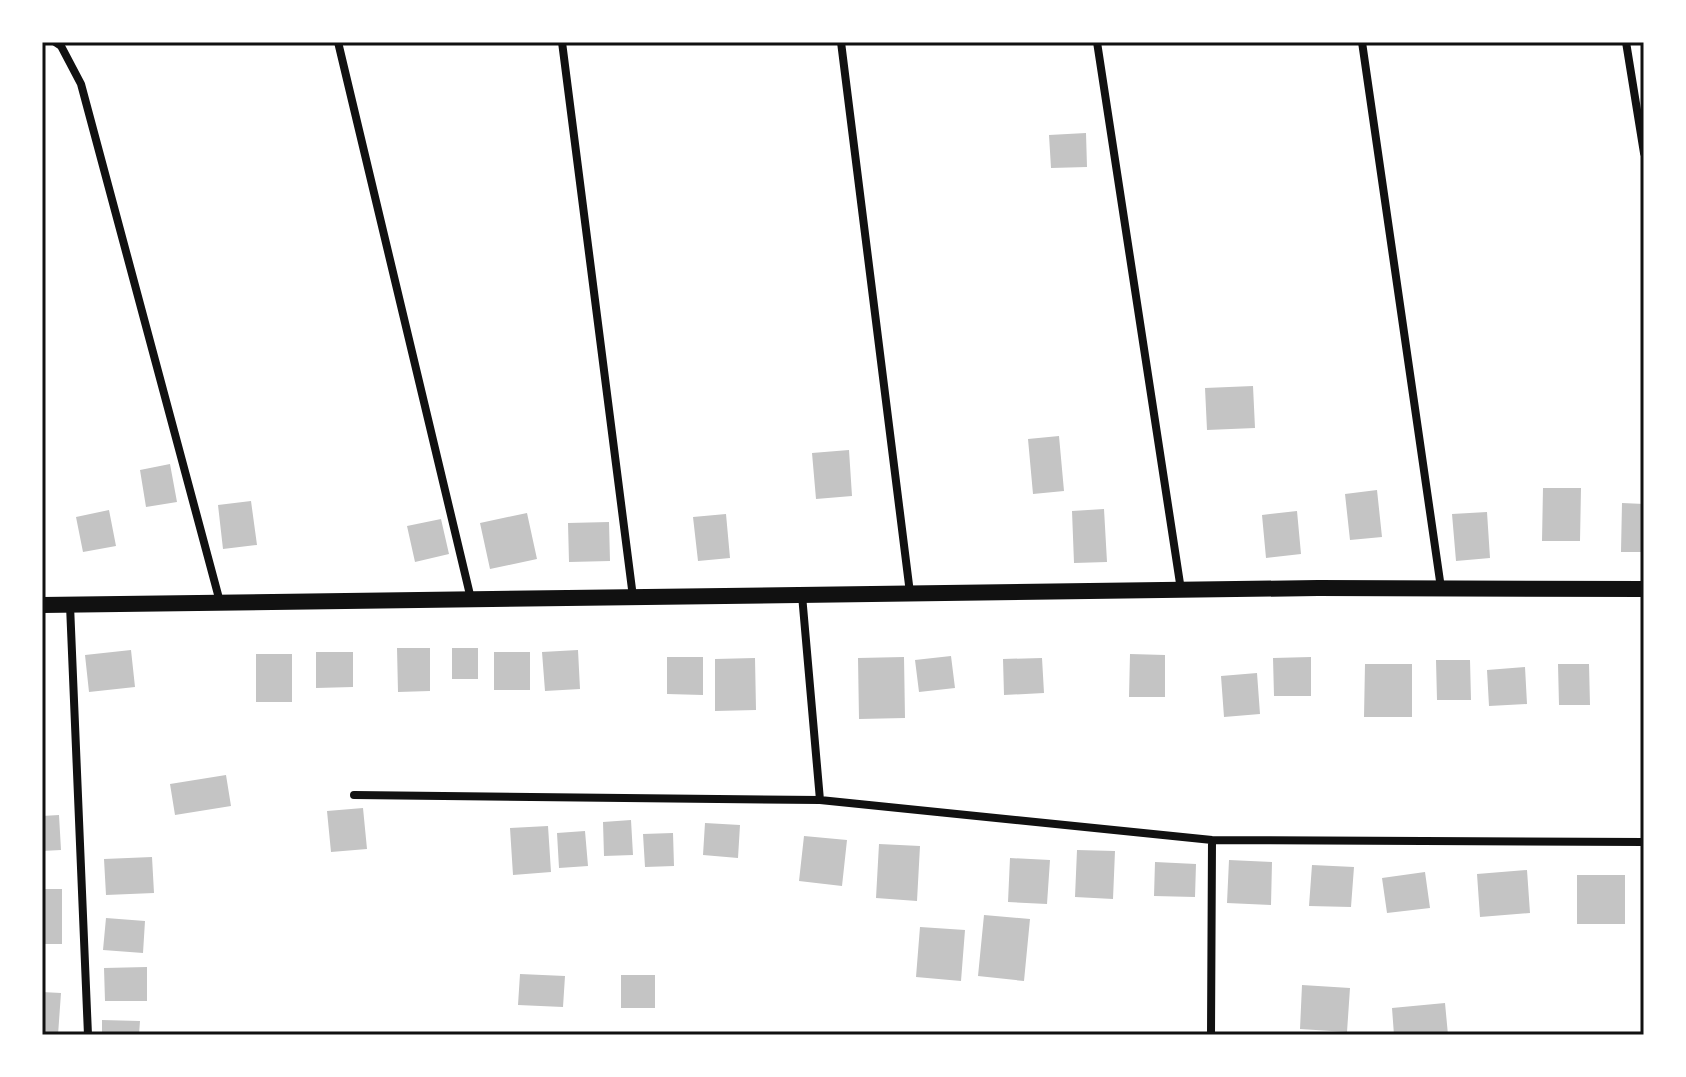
<svg xmlns="http://www.w3.org/2000/svg" width="1686" height="1077" viewBox="0 0 1686 1077" font-family="Rubik,sans-serif">
<style>
.building{fill:#c4c4c4}
.lines{fill:none;stroke-linecap:round;stroke-linejoin:round}
.minor{stroke:#111;stroke-width:8}
.secondary{stroke:#111;stroke-width:16}
.neatline{fill:none;stroke:#111;stroke-width:3}
</style>
<rect width="100%" height="100%" fill="#fff"/>
<path class="building" d="M1086 133 1087 167 1051 168 1049 135Z
M1253 386 1255 428 1207 430 1205 388Z
M1059 436 1064 491 1033 494 1028 439Z
M849 450 852 496 816 499 812 453Z
M170 464 177 502 146 507 140 470Z
M1543 488H1581L1580 541H1542Z
M1377 490 1382 537 1350 540 1345 494Z
M251 501 257 545 223 549 218 505Z
M1622 503 1644 504V552H1621Z
M1104 509 1107 562 1074 563 1072 511Z
M109 510 116 546 83 552 76 517Z
M1297 511 1301 554 1266 558 1262 515Z
M1487 512 1490 558 1456 561 1452 514Z
M527 513 537 559 490 569 480 523Z
M726 514 730 558 698 561 693 517Z
M441 519 449 554 415 562 407 526Z
M609 522 610 561 569 562 568 523Z
M397 648H430V691L398 692Z
M452 648H478V679H452Z
M131 650 135 687 89 692 85 655Z
M578 650 580 689 545 691 542 652Z
M316 652H353V687L316 688Z
M494 652H530V690H494Z
M256 654H292V702H256Z
M1130 654 1165 655V697H1129Z
M951 656 955 688 919 692 915 660Z
M667 657H703V695L667 694Z
M904 657 905 718 859 719 858 658Z
M1311 657V696H1274L1273 658Z
M755 658 756 710 715 711V659Z
M1042 658 1044 693 1004 695 1003 659Z
M1436 660H1470L1471 700H1437Z
M1365 664H1412V717H1364Z
M1558 664H1589L1590 705H1559Z
M1525 667 1527 704 1489 706 1487 670Z
M1257 673 1260 714 1224 717 1221 676Z
M226 775 231 806 175 815 170 784Z
M363 808 367 849 331 852 327 811Z
M59 815 61 850 42 851V816Z
M631 820 633 855 604 856 603 822Z
M705 823 740 825 738 858 703 855Z
M548 826 551 872 513 875 510 828Z
M585 831 588 866 559 868 557 833Z
M673 833 674 866 645 867 643 834Z
M804 836 847 840 842 886 799 881Z
M879 844 920 846 917 901 876 898Z
M1077 850 1115 851 1113 899 1075 897Z
M152 857 154 893 106 895 104 859Z
M1010 858 1050 860 1047 904 1008 902Z
M1229 860 1272 862 1271 905 1227 903Z
M1155 862 1196 864 1195 897 1154 896Z
M1312 865 1354 867 1351 907 1309 906Z
M1527 870 1530 913 1480 917 1477 874Z
M1425 872 1430 908 1387 913 1382 878Z
M1577 875H1625V924H1577Z
M42 889H62V944H42Z
M984 915 1030 919 1024 981 978 976Z
M106 918 145 921 143 953 103 950Z
M920 927 965 930 961 981 916 977Z
M147 967V1001H105L104 968Z
M520 974 565 976 563 1007 518 1005Z
M621 975H655V1008H621Z
M1302 985 1350 988 1347 1032 1300 1029Z
M42 992 61 993 58 1035H42Z
M1445 1003 1448 1035H1394L1392 1008Z
M102 1020 140 1021 139 1035H102Z"/>
<g class="lines">
<path class="minor" d="M55 42 61 46 81 84 220 602
M338 42 471 599
M562 42 633 597
M841 42 910 593
M1097 42 1181 590
M1362 42 1441 588
M1626 42 1644 153
M802 595 820 800
M70 605 88 1035
M354 795 820 800 1212 840 1644 842
M1211 1035 1212 840"/>
<path class="secondary" d="M42 605 1318 588 1644 589"/>
</g>
<rect width="1686" height="1077" fill="none" stroke="#ffffff" stroke-width="88"/>
<rect x="44" y="44" width="1598" height="989" class="neatline"/>
</svg>
